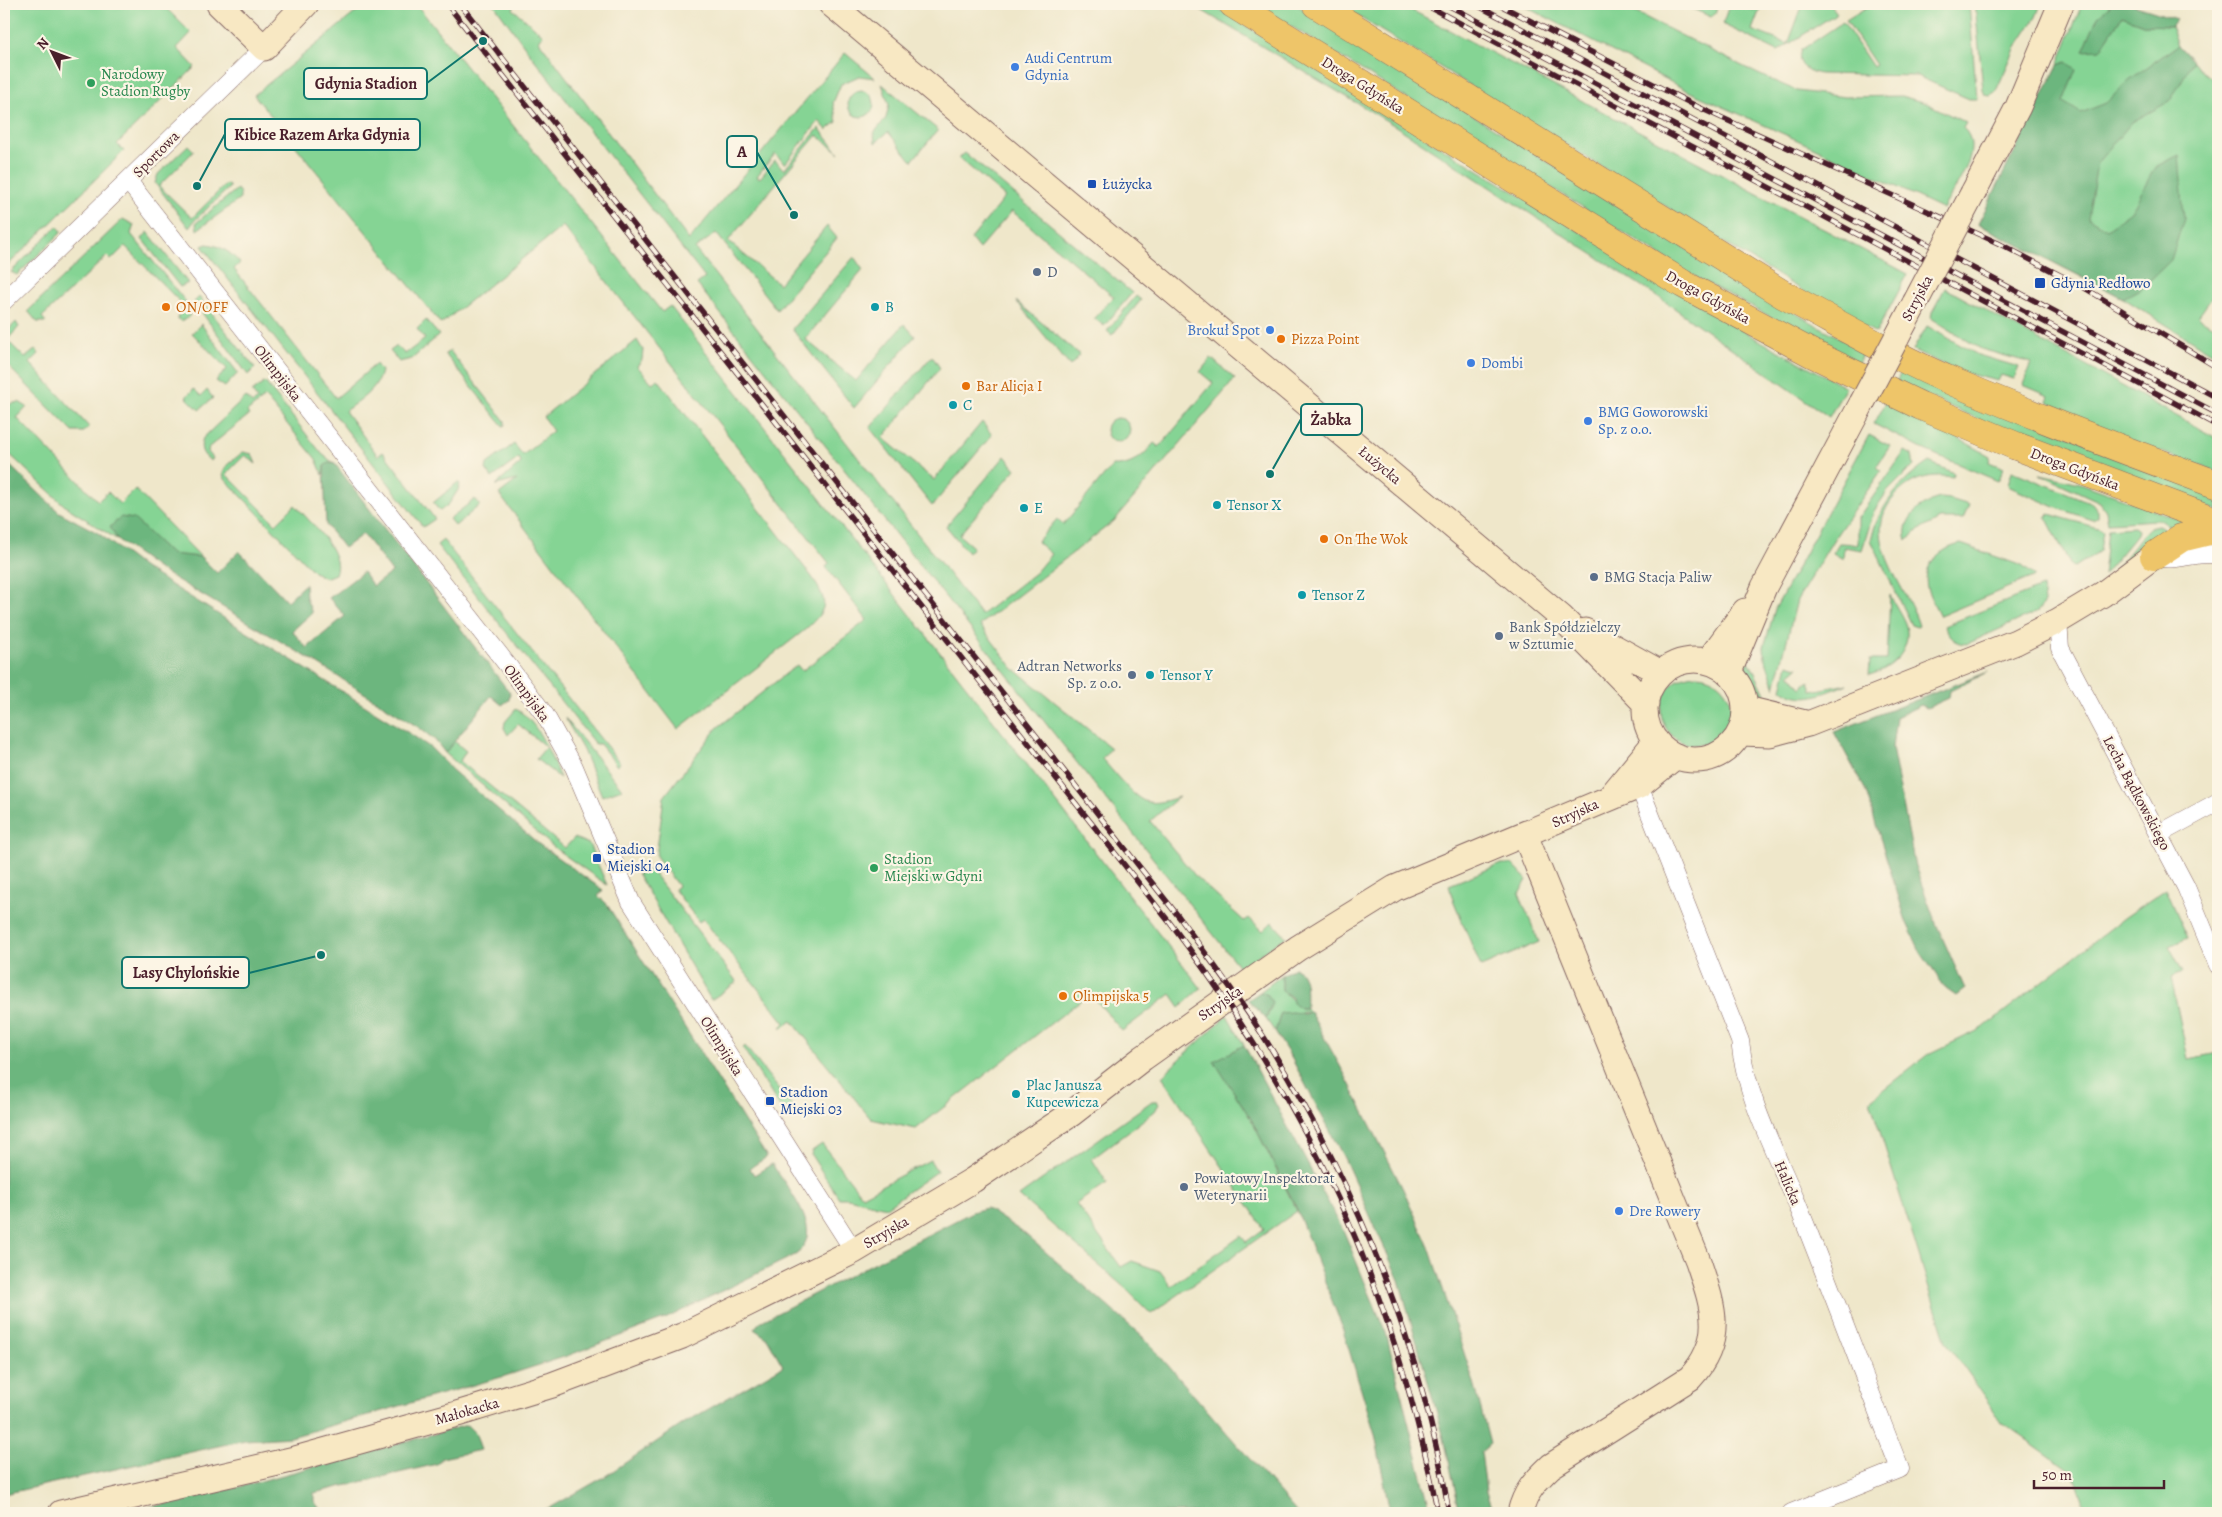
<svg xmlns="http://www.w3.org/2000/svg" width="2222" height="1517" viewBox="0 0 2222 1517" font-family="Alegreya,serif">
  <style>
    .green { fill: #85d494; stroke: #687a60 }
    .forest { fill: #6cb67e; stroke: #5b6a54 }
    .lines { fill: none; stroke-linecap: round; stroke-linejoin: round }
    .street-casing { stroke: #846563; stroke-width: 19 }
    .secondary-casing { stroke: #846563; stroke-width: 27 }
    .primary-casing { stroke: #846563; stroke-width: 29 }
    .street { stroke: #fff; stroke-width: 18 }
    .secondary { stroke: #f8e8c3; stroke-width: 25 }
    .primary { stroke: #eec569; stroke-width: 28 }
    .rail-casing { stroke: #4a1f2b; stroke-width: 5.5 }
    .rail { stroke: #fcf5e5; stroke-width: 4; stroke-dasharray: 11; stroke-linecap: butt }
    .secondary-bridge-casing { stroke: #846563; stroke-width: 27; stroke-linecap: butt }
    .secondary-bridge { stroke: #f8e8c3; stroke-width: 25 }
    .shop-dot { fill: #3f7fe0; stroke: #fcf5e5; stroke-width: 2 }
    .leisure-dot { fill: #2e9e5b; stroke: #fcf5e5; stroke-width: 2 }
    .transit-dot { fill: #1a4fb4; stroke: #fcf5e5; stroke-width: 2 }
    .service-dot { fill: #5c6f8a; stroke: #fcf5e5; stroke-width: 2 }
    .food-dot { fill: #e8710a; stroke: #fcf5e5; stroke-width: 2 }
    .culture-dot { fill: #0f9aa8; stroke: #fcf5e5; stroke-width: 2 }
    .labels { text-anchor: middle; stroke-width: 4.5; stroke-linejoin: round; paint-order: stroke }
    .shop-label { font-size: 15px; fill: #366cbe; stroke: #fcf5e5; text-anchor: start }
    .leisure-label { font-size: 15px; fill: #27864d; stroke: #fcf5e5; text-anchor: start }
    .street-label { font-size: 15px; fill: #4a1f2b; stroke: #fcf5e5 }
    .transit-label { font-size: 15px; fill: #164399; stroke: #fcf5e5; text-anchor: start }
    .service-label { font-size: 15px; fill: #4e5e75; stroke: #fcf5e5; text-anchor: start }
    .food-label { font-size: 15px; fill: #c56008; stroke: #fcf5e5; text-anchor: start }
    .culture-label { font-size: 15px; fill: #0d838f; stroke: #fcf5e5; text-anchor: start }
    .leader { fill: none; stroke: #0f766e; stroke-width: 2 }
    .callout-dot { fill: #0f766e; stroke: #fcf5e5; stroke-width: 2 }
    .callout { fill: #fcf5e5; stroke: #0f766e; stroke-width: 2 }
    .callout-label { font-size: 16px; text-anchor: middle; font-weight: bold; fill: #4a1f2b }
  </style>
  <rect width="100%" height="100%" fill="#fcf5e5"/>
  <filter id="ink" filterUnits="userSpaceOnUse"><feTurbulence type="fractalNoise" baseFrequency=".02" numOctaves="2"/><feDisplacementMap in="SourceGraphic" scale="10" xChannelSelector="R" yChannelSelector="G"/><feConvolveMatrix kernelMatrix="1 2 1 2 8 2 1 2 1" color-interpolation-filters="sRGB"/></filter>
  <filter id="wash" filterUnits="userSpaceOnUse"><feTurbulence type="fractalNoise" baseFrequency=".0096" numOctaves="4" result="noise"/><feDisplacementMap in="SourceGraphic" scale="20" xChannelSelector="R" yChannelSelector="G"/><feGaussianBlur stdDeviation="1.12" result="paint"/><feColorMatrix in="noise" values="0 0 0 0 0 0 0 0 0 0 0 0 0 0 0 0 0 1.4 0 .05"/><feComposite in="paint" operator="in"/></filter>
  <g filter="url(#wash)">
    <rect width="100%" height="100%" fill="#efe7ca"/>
    <path class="green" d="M4 4H162L191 33 177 48 195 67 117 144 124 151 4 269Z
      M366 4H416L662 312 670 306 1201 988 1180 1007 1171 994 1122 1031 1090 993 916 1129 871 1119 792 1021 782 1028 781 1027 785 1023 703 919 699 922 674 889 678 886 656 856 664 797 717 728 797 665 802 671 867 620 826 567 829 563 563 226 441 324 254 95Z
      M494 4H516L513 9 543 35 539 41 689 240 845 53 875 78 859 76 841 84 833 103 837 122 827 130 819 121 785 164 775 154 757 176 760 178 775 160 784 170 819 128 839 153 817 135 728 241 779 284 827 226 837 238 777 310 716 233 695 249 981 615 1036 572 1051 554 1037 542 1057 519 1063 525 1112 466C1132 467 1142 457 1154 443L1159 447 1162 444 1213 383 1200 372 1211 358 1235 379 1114 521 980 625 1013 668 1111 748 1102 759C1112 769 1134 800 1148 802 1158 804 1169 800 1179 797L1150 821 1197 878 1244 921 1249 918 1263 931 1272 922 1286 937 1240 968 697 284 705 278 527 50Z
      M1191 4H1211L1406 126 1755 338 1846 387 1829 417 1660 298 1397 127Z
      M1255 4H1295L1753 290 1864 351 1858 363 1697 278Z
      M1338 4H1400L1908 274 1876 333 1824 304Z
      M1521 4H1619L1758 74 1797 91 1845 97 1901 96 1926 103 1966 123 1963 128C1986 148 1954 188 1943 209L1815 148 1688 91Z
      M1682 4H1718L1715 14 1711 17Z
      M1736 4 1754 10 1756 4H1762L1752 30 1788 44 1803 4H1830L1837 13 1778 51 1724 25 1723 23 1728 8Z
      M1872 4H1969L1977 99H1969L1917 76 1820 74C1808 72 1795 65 1801 50L1843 22 1873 67 1876 65 1846 20Z
      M1975 4H2041L2036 17 2015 49 1995 93 1990 96 1985 95 1983 90Z
      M2082 4H2113L2109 5 2107 39 2122 16 2146 25 2171 26 2178 45 2159 59 2187 70 2193 61 2201 71 2218 82V289L2198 317 2218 329V357L2123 298 1978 224 2044 134 2067 62 2058 65Z
      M882 84 938 130 912 161 888 132 875 143 874 133 886 118 889 105Z
      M848 104a13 13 0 1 1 26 0a13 13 0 1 1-26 0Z
      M188 145 194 151 159 186 192 218 226 184 230 187 195 220 189 228 155 183 158 174Z
      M965 153 1132 293 1104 326 1094 318 1114 297 1012 211 979 249 971 239 1005 197 959 158Z
      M237 189 240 193V199L197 230 196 223Z
      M123 219 134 225 131 234 190 307 189 317 181 322 177 317 186 308 125 246 111 260 107 256 42 317 46 322H37L28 311Z
      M57 226 61 230 60 234 17 275 11 272Z
      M148 232 188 283 180 287 142 239Z
      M207 244C222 246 230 252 240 263L234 269 336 398 376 364 381 371C377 391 359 400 345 411L378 456 383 452 435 519 423 527 202 246Z
      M854 257 863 270 805 339 856 381 904 324 915 336 854 408 792 329Z
      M1945 288 2218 439V472L2111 434 2047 401 2049 396 2023 385 2031 363 1981 349 1931 318 1932 312Z
      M1136 296 1141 300 1112 335 1107 331Z
      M199 297 255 368 248 375 194 302Z
      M1016 301 1080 355 1070 366Z
      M426 320 439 335 412 359 399 362 390 351 397 346 405 354 425 339 417 329Z
      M16 322 19 327 7 340 25 358 36 349 39 354 30 363 89 427 84 432H73L6 364 4 366V334Z
      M201 324 238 373 225 387 216 381 227 369 192 333Z
      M1927 326 1978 355 2019 367 2014 379 2001 375 1998 381 1960 372 1913 350Z
      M637 340 643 350 642 360 637 366 652 383 658 379 812 577C828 603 829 607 806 629L678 729 499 494 517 480 496 485 521 463 519 458 492 478 486 469 487 464 514 444 523 455 553 431 543 417Z
      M450 351 505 421V425L503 426 445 354Z
      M932 356 940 368 883 438 934 480 982 422 992 435 932 506 870 428Z
      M1903 369 2218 495V511L2009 433 1896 382Z
      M265 382 322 454 335 464 329 463 324 466 323 475 316 459 265 397 247 412 249 415 209 447 208 452 213 458 211 461C202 455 199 448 203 438L246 397 252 404 257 399 252 392Z
      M194 389 201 396 207 390 213 398 199 410 186 397Z
      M19 402 27 407 17 418 98 501 108 492 120 504 135 489 201 557 171 555 133 519 111 527 118 540 65 506 4 449V410L10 404Z
      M1886 402 1938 427 1990 456 1989 462 2004 468 1998 481 1920 448 1874 424Z
      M1106 430a12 12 0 1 1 24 0a12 12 0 1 1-24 0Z
      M1869 435 1890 446 1876 467 1881 471 1835 537 1797 600 1775 688 1765 658 1764 647 1775 609Z
      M1905 451 1912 455 1914 465 1887 492 1874 511 1862 550 1844 547 1843 559 1833 553 1839 543 1858 544V518Z
      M243 452 252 454 256 464 245 455 226 474 276 524 295 505C308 520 345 553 335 574L325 578 314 572 224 478 223 473 227 465Z
      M1005 456 1016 469 959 535 973 547 968 553 946 526Z
      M1929 462 1954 473 1953 477C1933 474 1915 477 1900 491 1853 534 1907 584 1919 626L1917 627 1911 625 1871 540C1878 507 1901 481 1929 462Z
      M2012 471 2092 503 2098 511V517L2093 520 2057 508 2010 487 2008 485Z
      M2040 474 2080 483 2187 522 2177 532 2162 521 2156 520 2108 523 2106 511 2100 502Z
      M458 482 460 484 458 490 449 504 440 511 433 503Z
      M1940 498 1950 499 1969 505 1963 519H1940L1914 533 1907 541C1900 520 1922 502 1940 498Z
      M475 499 480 505 455 526 449 519Z
      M2049 514 2101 529 2103 531 2100 551 2075 567 2071 566 2046 517Z
      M2158 526 2168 531 2114 571 2144 533 2149 528Z
      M2134 527 2138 530 2137 534 2103 575 2108 529Z
      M443 540 620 763 617 766 600 744H595L437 545Z
      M1961 544 2022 566 2035 576 1940 616C1936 608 1931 599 1928 591 1920 566 1940 548 1961 544Z
      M2042 587 2044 603 2037 612 1967 644C1954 643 1950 637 1944 626Z
      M1890 595C1895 606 1906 620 1907 631 1909 654 1889 670 1869 675L1870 660H1887Z
      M1744 658 1749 661 1772 708C1749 696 1744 683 1744 658Z
      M1788 664 1798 667 1790 674 1801 688 1809 681 1812 691 1847 684C1825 693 1804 705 1782 689Z
      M1661 710a35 35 0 1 1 70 0a35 35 0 1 1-70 0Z
      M516 709C539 722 550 755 560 778L536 759 546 747 518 724 508 735 504 728 505 722Z
      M565 718 622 789 602 796 583 750Z
      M454 741 466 751 460 761 565 848 574 838 589 844 607 885 556 849 445 753Z
      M1501 864H1512L1527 880 1519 894 1539 942 1481 967 1452 897 1449 885Z
      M650 869 737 982 711 1000 637 873H643Z
      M2166 889 2188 938 2169 946 2183 972 2171 977 2188 1059 2218 1053V1513H2087L2073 1473 2002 1422 1946 1342 1870 1100 1927 1055 1983 1028 2124 918Z
      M1282 975V990L1300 1008H1306L1310 1012 1281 1013 1275 1032 1266 1019 1271 1008 1268 995 1260 992Z
      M1227 1015 1244 1045 1215 1062 1251 1119 1297 1211 1151 1314 1125 1288 1019 1196 1152 1101H1157L1159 1104 1155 1111 1092 1159 1107 1183 1076 1204 1121 1267 1132 1261 1160 1271 1171 1286 1241 1236 1246 1242 1264 1229 1162 1076Z
      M745 1046 796 1111 791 1115 784 1114 743 1048Z
      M822 1144 862 1196 930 1160 937 1171 886 1207 848 1198H839L811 1155 812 1151Z"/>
    <path class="forest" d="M2113 4H2130L2177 19 2171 26 2146 25 2122 16 2100 50 2083 51 2098 16Z
      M2178 45 2193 61 2170 101 2132 122 2097 163 2088 218 2107 229 2131 212 2155 167 2179 155 2184 218 2171 260 2142 288 2123 298 1978 224 2058 65 2067 62 2076 69 2063 102 2081 113 2106 103 2129 80Z
      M4 460 59 512 98 533 144 568 412 735 431 748 452 770 540 845 603 890 598 896 606 903 767 1157 750 1168 754 1175 772 1164C783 1181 812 1217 807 1237 806 1244 801 1249 797 1254L667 1318 567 1356 505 1376 291 1437 245 1440 4 1494Z
      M329 463 335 464 510 693 509 700 502 705 491 696 445 753 435 740 418 727 310 659 157 568 118 540 110 527 121 517 134 519 171 554 201 557 217 573 239 551 287 601 305 584 306 598 312 613 292 631 307 648 345 616 329 598 363 572 373 586 392 572 363 534 344 548 326 525 324 466Z
      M1988 672 1950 691 1949 698 1927 708 1921 705 1896 717 1892 748 1915 866 1935 921 1965 989 1956 996 1946 989 1921 953 1906 921 1865 789 1834 732Z
      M1294 968C1309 971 1305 996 1306 1008H1300L1293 1003 1292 998 1282 990V975Z
      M1260 992 1268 995 1272 1003 1266 1019 1248 1000Z
      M1292 1012 1304 1014 1310 1012 1344 1073 1403 1189 1429 1247 1475 1386 1490 1444 1481 1452 1486 1492 1493 1513H1460L1444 1438 1399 1280 1345 1160 1292 1059 1275 1032 1281 1013Z
      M1244 1045 1344 1232 1386 1333 1431 1513H1390L1375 1434 1341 1324 1295 1205 1251 1119 1214 1061Z
      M986 1208 1025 1234 1144 1338 1297 1513H541L604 1477 686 1422 783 1366 767 1338 754 1329 760 1322 972 1212Z
      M467 1425 476 1434 481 1450 442 1458 437 1464 314 1493V1501L323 1513H125L239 1487Z"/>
  </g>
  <g filter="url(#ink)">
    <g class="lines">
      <g class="street-casing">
        <path id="street" d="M128 181 509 667 545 715 574 767 631 902 854 1251
          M4 301 264 48
          M2155 556C2174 564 2197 550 2218 555
          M2058 621 2060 648 2186 887 2218 965
          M1639 786 1740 1041C1746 1097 1774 1149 1796 1201 1832 1290 1865 1380 1900 1469L1791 1513
          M2159 834 2218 802"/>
      </g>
      <g class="secondary-casing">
        <path id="secondary" d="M219 4 264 48 306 4
          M831 4 1561 617 1646 704
          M1973 193 2018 107 2061 4
          M1896 339 1915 303
          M1585 631 1661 673
          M1645 710a50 50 0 1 1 100 0a50 50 0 1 1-100 0Z
          M1708 661 1745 611
          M1729 672 1764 587 1862 403
          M1746 709 1805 723
          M1740 733 1770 734 1808 724 2016 642 2058 621 2103 594 2154 556
          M1611 796 1656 741
          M61 1513 295 1459 457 1414 552 1385 682 1336 854 1251 973 1180 1071 1114 1143 1058 1298 948 1395 888 1639 786 1676 756
          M1520 1513C1525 1492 1535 1481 1551 1466L1690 1378C1726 1339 1713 1306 1698 1261L1525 835"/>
      </g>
      <g class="primary-casing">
        <path id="primary" d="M1233 4 1683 284 1813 354 1921 406 2016 446 2218 522
          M1316 4 1784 295C1841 325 1897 358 1956 383 2042 420 2130 452 2218 485
          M2154 556 2181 538 2218 529"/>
      </g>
      <use href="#street" class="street"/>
      <use href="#secondary" class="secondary"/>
      <use href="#primary" class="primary"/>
      <g class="rail-casing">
        <path id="rail" d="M447 4 1170 923C1310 1107 1393 1286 1438 1513
          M460 4 1179 917C1211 961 1244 1004 1272 1050 1358 1191 1423 1350 1449 1513
          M1424 4 2218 426
          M1446 4 2218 414
          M1475 4 2218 398
          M1498 4 1698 107 1998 243 2083 287 2218 368"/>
      </g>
      <use href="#rail" class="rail"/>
      <g class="secondary-bridge-casing">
        <path id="secondary-bridge" d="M1915 303 1973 193
          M1862 403 1896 339"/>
      </g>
      <use href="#secondary-bridge" class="secondary-bridge"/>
    </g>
  </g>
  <g class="shop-dot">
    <circle cx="1015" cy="67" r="5"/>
    <circle cx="1270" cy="330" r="5"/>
    <circle cx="1471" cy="363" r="5"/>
    <circle cx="1588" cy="421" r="5"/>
    <circle cx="1619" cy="1211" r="5"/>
  </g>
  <g class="leisure-dot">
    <circle cx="91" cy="83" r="5"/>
    <circle cx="874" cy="868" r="5"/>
  </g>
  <g class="transit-dot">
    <rect x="1087" y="179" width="10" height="10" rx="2.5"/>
    <rect x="2034" y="277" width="12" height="12" rx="2.5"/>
    <rect x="592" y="853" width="10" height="10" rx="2.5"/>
    <rect x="765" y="1096" width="10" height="10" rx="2.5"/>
  </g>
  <g class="service-dot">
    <circle cx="1037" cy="272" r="5"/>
    <circle cx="1594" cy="577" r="5"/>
    <circle cx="1499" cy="636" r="5"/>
    <circle cx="1132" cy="675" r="5"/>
    <circle cx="1184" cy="1187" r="5"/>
  </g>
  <g class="food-dot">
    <circle cx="166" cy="307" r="5"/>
    <circle cx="1281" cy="339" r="5"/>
    <circle cx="966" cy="386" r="5"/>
    <circle cx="1324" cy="539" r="5"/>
    <circle cx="1063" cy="996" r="5"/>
  </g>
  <g class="culture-dot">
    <circle cx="875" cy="307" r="5"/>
    <circle cx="953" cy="405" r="5"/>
    <circle cx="1217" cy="505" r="5"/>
    <circle cx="1024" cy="508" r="5"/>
    <circle cx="1302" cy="595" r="5"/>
    <circle cx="1150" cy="675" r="5"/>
    <circle cx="1016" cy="1094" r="5"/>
  </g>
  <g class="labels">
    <g class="shop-label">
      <text x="1025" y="63">Audi Centrum<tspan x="1025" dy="17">Gdynia</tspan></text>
      <text x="1260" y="335" text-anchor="end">Brokuł Spot</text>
      <text x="1481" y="368">Dombi</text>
      <text x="1598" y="417">BMG Goworowski<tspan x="1598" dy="17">Sp. z o.o.</tspan></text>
      <text x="1629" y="1216">Dre Rowery</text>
    </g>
    <g class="leisure-label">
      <text x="101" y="79">Narodowy<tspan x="101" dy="17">Stadion Rugby</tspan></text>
      <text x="884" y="864">Stadion<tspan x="884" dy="17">Miejski w Gdyni</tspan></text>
    </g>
    <g class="street-label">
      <text transform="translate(1363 85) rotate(32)" y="5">Droga Gdyńska</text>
      <text transform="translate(156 154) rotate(-45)" y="5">Sportowa</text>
      <text transform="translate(1708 297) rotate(29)" y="5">Droga Gdyńska</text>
      <text transform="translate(1917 298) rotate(-62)" y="5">Stryjska</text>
      <text transform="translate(278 373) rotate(52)" y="5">Olimpijska</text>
      <text transform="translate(1380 465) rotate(40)" y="5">Łużycka</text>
      <text transform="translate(2075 469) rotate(21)" y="5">Droga Gdyńska</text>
      <text transform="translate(527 693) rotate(54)" y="5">Olimpijska</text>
      <text transform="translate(2137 793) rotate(62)" y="5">Lecha Bądkowskiego</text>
      <text transform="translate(1575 813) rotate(-24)" y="5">Stryjska</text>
      <text transform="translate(1220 1003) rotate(-35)" y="5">Stryjska</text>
      <text transform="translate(722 1046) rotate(58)" y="5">Olimpijska</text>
      <text transform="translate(1788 1183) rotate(67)" y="5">Halicka</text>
      <text transform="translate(886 1232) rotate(-30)" y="5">Stryjska</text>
      <text transform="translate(467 1411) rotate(-16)" y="5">Małokacka</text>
    </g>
    <g class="transit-label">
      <text x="1102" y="189">Łużycka</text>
      <text x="2051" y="288">Gdynia Redłowo</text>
      <text x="607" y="854">Stadion<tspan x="607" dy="17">Miejski 04</tspan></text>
      <text x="780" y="1097">Stadion<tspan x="780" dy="17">Miejski 03</tspan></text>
    </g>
    <g class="service-label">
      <text x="1047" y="277">D</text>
      <text x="1604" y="582">BMG Stacja Paliw</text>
      <text x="1509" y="632">Bank Spółdzielczy<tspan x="1509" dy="17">w Sztumie</tspan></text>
      <text x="1122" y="671" text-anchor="end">Adtran Networks<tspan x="1122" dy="17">Sp. z o.o.</tspan></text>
      <text x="1194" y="1183">Powiatowy Inspektorat<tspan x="1194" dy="17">Weterynarii</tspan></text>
    </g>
    <g class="food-label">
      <text x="176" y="312">ON/OFF</text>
      <text x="1291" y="344">Pizza Point</text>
      <text x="976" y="391">Bar Alicja I</text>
      <text x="1334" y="544">On The Wok</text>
      <text x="1073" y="1001">Olimpijska 5</text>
    </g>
    <g class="culture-label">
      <text x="885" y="312">B</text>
      <text x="963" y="410">C</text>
      <text x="1227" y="510">Tensor X</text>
      <text x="1034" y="513">E</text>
      <text x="1312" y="600">Tensor Z</text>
      <text x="1160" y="680">Tensor Y</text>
      <text x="1026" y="1090">Plac Janusza<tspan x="1026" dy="17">Kupcewicza</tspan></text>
    </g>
  </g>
  <path class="leader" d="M483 41L427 83M197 186L225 134M794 215L757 152M1270 474L1301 419M321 955L249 973"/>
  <g class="callout-dot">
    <circle cx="483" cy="41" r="5"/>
    <circle cx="197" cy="186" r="5"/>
    <circle cx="794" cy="215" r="5"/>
    <circle cx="1270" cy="474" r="5"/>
    <circle cx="321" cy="955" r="5"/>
  </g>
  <g class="callout">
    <rect x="304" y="68" width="123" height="31" rx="5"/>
    <rect x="225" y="119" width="195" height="31" rx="5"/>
    <rect x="727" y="136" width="30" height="31" rx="5"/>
    <rect x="1301" y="404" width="61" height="31" rx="5"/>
    <rect x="122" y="957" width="127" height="31" rx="5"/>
  </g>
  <g class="callout-label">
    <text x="366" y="89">Gdynia Stadion</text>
    <text x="322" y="140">Kibice Razem Arka Gdynia</text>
    <text x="742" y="157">A</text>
    <text x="1331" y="425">Żabka</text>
    <text x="186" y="978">Lasy Chylońskie</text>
  </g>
  <rect width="2222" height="1517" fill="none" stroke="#fcf5e5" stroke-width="20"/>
  <g transform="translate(52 52) rotate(312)" stroke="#fcf5e5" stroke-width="4" paint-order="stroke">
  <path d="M0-4L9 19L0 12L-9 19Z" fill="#4a1f2b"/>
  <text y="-8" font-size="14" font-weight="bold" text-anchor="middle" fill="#4a1f2b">N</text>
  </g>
  <path d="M2034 1480v8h130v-8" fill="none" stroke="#4a1f2b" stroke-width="2.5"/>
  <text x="2042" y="1480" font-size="15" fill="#4a1f2b" stroke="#fcf5e5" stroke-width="4" paint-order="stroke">50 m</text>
</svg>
